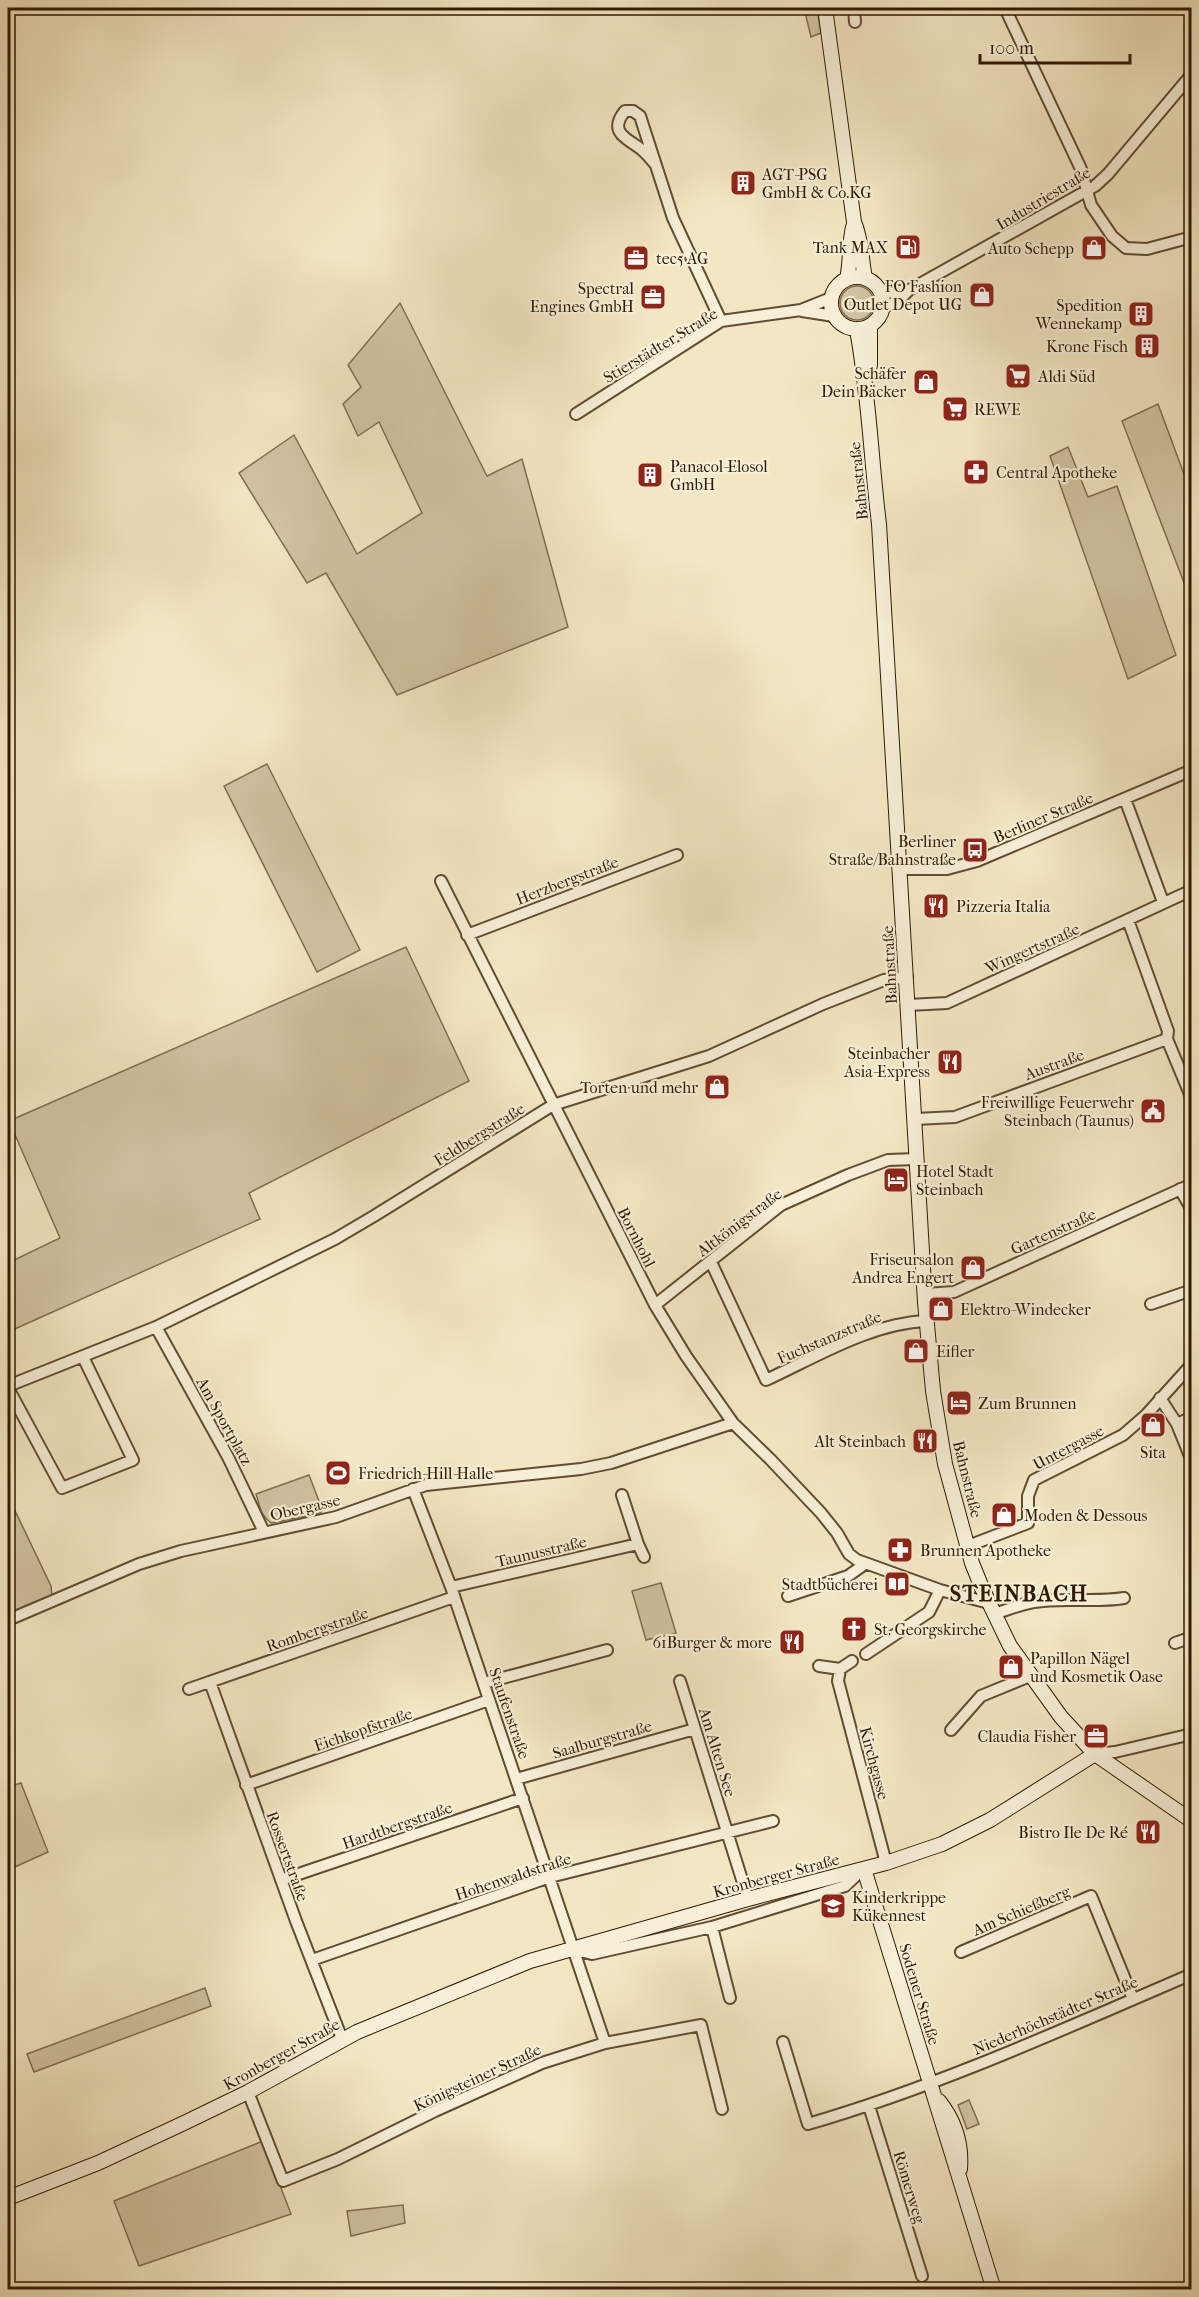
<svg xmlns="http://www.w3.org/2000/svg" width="1199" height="2297" viewBox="0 0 1199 2297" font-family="'IM FELL French Canon',serif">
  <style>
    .green { fill: #d2c4a2; stroke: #826e51; stroke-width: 1.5 }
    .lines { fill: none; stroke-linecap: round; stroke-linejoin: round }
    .street-casing { stroke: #624c31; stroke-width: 14 }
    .secondary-casing { stroke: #311900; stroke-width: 16 }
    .street { stroke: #f7efd8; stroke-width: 10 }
    .secondary { stroke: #f7efd8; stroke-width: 14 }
    .labels { text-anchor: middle; stroke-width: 4.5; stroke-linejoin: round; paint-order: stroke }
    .poi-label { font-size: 16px; fill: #311900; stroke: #f7efd8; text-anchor: start }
    .street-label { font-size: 16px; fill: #311900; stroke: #f7efd8 }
    .district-label { font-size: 22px; font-weight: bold; letter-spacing: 1.5px; fill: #311900; stroke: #f7efd8 }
  </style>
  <rect width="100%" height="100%" fill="#f3e7c3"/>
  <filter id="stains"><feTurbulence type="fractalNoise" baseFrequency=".00333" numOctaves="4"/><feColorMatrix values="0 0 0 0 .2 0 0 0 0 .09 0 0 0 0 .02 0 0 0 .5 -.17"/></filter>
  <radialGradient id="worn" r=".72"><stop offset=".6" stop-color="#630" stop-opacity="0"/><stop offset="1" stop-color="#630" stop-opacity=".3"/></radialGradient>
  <path class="green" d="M804 8H817L821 33 811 37Z
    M840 303a17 17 0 1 1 34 0a17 17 0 1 1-34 0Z
    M400 303 487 476 522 459 568 627 397 695 326 573 307 583 239 473 294 435 357 554 422 513 379 422 358 436 343 404 361 387 348 365Z
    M1158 404 1191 493V601L1122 421Z
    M1068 447 1088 497 1117 486 1176 655 1128 679 1050 456Z
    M267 764 360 950 317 972 224 786Z
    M406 947 469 1081 249 1193 260 1219 8 1332V1263L60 1238 9 1121Z
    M309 1475 322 1509 321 1513 271 1523C260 1515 260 1506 256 1494Z
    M8 1496 51 1586 52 1597 8 1614Z
    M661 1583 676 1633 646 1640 632 1591Z
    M21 1783 48 1852 8 1870V1787Z
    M205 1988 211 2006 34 2072 27 2054Z
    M969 2100 979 2124 967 2129 958 2105Z
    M263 2141 291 2214 139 2266 114 2201Z
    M403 2205 405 2223 351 2236 347 2211Z"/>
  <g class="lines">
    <g class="street-casing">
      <path id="street" d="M854 8 855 22
        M1005 8 1081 169 1091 205 1112 236 1126 248 1147 249 1192 237
        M655 164C651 159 646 153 641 149 626 138 608 132 625 111H633L640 116 673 218 721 321
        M881 293 909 290
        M883 307 897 302 909 290 1095 186 1108 174 1192 74
        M802 311 834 316
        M576 414 721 321 801 310 831 298
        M1125 799 1163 902
        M900 869H947L977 861 1192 770
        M441 881 655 1305 686 1356 733 1423 770 1459 821 1513 837 1533 849 1554 857 1560 940 1590 989 1603
        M1128 920 1168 1031 1167 1039 1192 1099
        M467 935 677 855
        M908 1005 947 1003 1192 890
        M916 1119 955 1117 1167 1039
        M1180 1189 1192 1210
        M711 1262 766 1380C816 1357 871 1323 927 1321
        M925 1294 954 1292 1192 1184
        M1151 1304 1192 1290
        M655 1305 781 1205 848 1175 888 1160 917 1159
        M156 1327 228 1457 264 1532
        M8 1386 156 1327 335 1239 374 1216 553 1105 709 1056 823 1004 884 980 907 977
        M8 1388 62 1488 133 1460 83 1357
        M1160 1398 1177 1424 1192 1461
        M1177 1424 1192 1417
        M413 1489 451 1587 605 2043
        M622 1495 638 1544 644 1557
        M968 1546 1028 1523V1496L1034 1480 1123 1435 1146 1415 1192 1364
        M451 1587 638 1544
        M788 1596 848 1576 865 1564
        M994 1614C1007 1610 1021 1604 1034 1602 1064 1597 1094 1603 1124 1598
        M8 1620 139 1564 181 1551 336 1517 426 1485 581 1469 611 1463 733 1423
        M1175 1643 1192 1637
        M866 1654 929 1612 940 1590
        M852 1661 840 1669 838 1681 886 1863
        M819 1666 840 1669
        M680 1681 748 1899
        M210 1682 296 1921 342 2039
        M484 1683 607 1650
        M189 1689 454 1597
        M951 1730 981 1696 1030 1676
        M1095 1754 1115 1752 1192 1734
        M516 1779 695 1729
        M246 1785 489 1700
        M281 1880 523 1798
        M712 1927 730 1998
        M573 1949 592 1954 712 1927 845 1886 862 1870
        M961 1952 1091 1896 1133 1999
        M312 1960 550 1877 773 1821
        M783 2042 808 2124C939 2086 1066 2028 1192 1974
        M248 2092 283 2181 338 2159 435 2111 542 2063 605 2043 701 2025 722 2109
        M869 2106 922 2276"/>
    </g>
    <g class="secondary-casing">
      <path id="secondary" d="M825 8 854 222C862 240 861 259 865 278
        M831 303a26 26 0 1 1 52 0a26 26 0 1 1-52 0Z
        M847 279C851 261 849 244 853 227
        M857 330C869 394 871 460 879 524L925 1302 933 1391 945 1464 972 1563 982 1588 1010 1646 1061 1717 1095 1754 1192 1821
        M868 372 870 365V326
        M864 1869 994 2290
        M939 2101C955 2121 962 2144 960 2169
        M8 2198 98 2163 184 2123 248 2092 357 2032 530 1961 748 1899 886 1863 942 1844 990 1820 1095 1754"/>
    </g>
    <use href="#street" class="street"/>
    <use href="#secondary" class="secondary"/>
  </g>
  <defs>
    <g id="building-square" transform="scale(1.35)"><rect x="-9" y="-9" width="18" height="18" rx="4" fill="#8f2418" stroke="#f7efd8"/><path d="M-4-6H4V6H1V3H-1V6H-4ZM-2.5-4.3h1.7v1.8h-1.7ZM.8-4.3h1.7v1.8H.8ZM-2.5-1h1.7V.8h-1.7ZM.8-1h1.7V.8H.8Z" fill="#fff"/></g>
    <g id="fuel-square" transform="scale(1.35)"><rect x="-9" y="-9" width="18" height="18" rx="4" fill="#8f2418" stroke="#f7efd8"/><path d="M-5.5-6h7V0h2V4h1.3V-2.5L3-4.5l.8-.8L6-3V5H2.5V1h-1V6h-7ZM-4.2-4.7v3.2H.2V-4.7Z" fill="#fff"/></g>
    <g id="shop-square" transform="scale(1.35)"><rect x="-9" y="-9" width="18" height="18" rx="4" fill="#8f2418" stroke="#f7efd8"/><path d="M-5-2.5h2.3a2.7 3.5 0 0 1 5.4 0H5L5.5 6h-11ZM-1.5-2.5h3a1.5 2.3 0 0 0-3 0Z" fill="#fff"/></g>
    <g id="office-square" transform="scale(1.35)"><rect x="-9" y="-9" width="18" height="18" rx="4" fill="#8f2418" stroke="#f7efd8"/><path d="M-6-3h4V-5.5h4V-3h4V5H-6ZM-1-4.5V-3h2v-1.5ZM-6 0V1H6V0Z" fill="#fff"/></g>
    <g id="supermarket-square" transform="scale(1.35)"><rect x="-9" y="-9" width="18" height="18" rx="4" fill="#8f2418" stroke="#f7efd8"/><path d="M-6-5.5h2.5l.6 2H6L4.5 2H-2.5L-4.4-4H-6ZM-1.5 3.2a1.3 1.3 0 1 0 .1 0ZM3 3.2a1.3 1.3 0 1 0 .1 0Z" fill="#fff"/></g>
    <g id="pharmacy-square" transform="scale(1.35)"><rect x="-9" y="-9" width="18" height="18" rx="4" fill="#8f2418" stroke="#f7efd8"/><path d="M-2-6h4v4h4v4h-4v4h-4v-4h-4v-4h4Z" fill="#fff"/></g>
    <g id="bus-square" transform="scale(1.35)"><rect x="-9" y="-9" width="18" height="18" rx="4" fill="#8f2418" stroke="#f7efd8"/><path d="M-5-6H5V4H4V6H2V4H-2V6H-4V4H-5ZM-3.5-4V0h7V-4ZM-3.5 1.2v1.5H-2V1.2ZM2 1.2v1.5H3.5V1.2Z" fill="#fff"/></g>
    <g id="restaurant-square" transform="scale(1.35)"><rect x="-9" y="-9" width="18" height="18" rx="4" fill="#8f2418" stroke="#f7efd8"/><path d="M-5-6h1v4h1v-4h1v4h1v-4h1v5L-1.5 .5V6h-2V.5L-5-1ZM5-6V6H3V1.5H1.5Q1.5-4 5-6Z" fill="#fff"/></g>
    <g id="civic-square" transform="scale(1.35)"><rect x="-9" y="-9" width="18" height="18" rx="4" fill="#8f2418" stroke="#f7efd8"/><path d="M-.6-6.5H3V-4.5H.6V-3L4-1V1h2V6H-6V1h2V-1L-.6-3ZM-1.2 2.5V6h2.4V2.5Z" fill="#fff"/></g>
    <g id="hotel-square" transform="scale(1.35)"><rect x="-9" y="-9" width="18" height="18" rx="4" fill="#8f2418" stroke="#f7efd8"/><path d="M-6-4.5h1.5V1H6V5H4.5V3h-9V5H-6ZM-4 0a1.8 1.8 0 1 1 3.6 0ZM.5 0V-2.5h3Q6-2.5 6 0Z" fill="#fff"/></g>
    <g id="stadium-square" transform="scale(1.35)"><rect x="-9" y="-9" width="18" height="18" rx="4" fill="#8f2418" stroke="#f7efd8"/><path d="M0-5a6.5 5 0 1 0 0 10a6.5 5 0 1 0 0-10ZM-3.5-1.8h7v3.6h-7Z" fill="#fff"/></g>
    <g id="library-square" transform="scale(1.35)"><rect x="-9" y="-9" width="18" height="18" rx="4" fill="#8f2418" stroke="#f7efd8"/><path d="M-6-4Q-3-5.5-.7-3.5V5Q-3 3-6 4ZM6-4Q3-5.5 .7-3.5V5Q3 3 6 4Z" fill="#fff"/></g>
    <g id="church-square" transform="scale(1.35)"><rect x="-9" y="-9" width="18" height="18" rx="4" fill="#8f2418" stroke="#f7efd8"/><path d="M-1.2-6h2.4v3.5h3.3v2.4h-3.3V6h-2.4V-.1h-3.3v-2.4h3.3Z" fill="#fff"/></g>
    <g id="school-square" transform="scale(1.35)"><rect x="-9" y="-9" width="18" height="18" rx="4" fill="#8f2418" stroke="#f7efd8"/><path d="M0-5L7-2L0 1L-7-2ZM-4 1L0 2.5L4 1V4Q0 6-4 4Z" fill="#fff"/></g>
  </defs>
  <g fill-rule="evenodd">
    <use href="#building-square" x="743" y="183"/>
    <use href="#fuel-square" x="908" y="247"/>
    <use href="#shop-square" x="1094" y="248"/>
    <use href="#office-square" x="636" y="258"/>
    <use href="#shop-square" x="982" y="295"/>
    <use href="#office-square" x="653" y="297"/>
    <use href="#building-square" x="1141" y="314"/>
    <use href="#building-square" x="1147" y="346"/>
    <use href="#supermarket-square" x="1018" y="376"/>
    <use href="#shop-square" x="926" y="382"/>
    <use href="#supermarket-square" x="955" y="409"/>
    <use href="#pharmacy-square" x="976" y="472"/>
    <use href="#building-square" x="650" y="475"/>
    <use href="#bus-square" x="975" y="850"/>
    <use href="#restaurant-square" x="936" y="906"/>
    <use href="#restaurant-square" x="950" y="1062"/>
    <use href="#shop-square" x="717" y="1087"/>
    <use href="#civic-square" x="1153" y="1111"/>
    <use href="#hotel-square" x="896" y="1180"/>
    <use href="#shop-square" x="973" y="1268"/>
    <use href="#shop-square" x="941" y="1309"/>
    <use href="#shop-square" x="916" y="1351"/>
    <use href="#hotel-square" x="959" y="1403"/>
    <use href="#shop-square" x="1153" y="1425"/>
    <use href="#restaurant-square" x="925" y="1441"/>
    <use href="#stadium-square" x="338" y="1473"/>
    <use href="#shop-square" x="1004" y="1515"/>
    <use href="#pharmacy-square" x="900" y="1550"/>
    <use href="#library-square" x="897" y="1584"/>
    <use href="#church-square" x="854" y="1629"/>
    <use href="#restaurant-square" x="792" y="1642"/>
    <use href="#shop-square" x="1011" y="1667"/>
    <use href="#office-square" x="1096" y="1736"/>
    <use href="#restaurant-square" x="1148" y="1832"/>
    <use href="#school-square" x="833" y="1906"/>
  </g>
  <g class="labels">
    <g class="poi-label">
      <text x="762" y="180">AGT-PSG<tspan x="762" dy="18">GmbH &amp; Co.KG</tspan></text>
      <text x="888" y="253" text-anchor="end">Tank MAX</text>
      <text x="1074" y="254" text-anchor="end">Auto Schepp</text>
      <text x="656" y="264">tec5 AG</text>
      <text x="962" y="292" text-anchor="end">FO Fashion<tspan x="962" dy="18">Outlet Depot UG</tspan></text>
      <text x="634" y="294" text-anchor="end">Spectral<tspan x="634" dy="18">Engines GmbH</tspan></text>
      <text x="1122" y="311" text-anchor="end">Spedition<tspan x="1122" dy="18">Wennekamp</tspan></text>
      <text x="1128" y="352" text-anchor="end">Krone Fisch</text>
      <text x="906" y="379" text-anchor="end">Schäfer<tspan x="906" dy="18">Dein Bäcker</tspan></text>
      <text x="1038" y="382">Aldi Süd</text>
      <text x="974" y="415">REWE</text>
      <text x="670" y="472">Panacol-Elosol<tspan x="670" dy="18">GmbH</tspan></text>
      <text x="996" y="478">Central Apotheke</text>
      <text x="956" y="847" text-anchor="end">Berliner<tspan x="956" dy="18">Straße/Bahnstraße</tspan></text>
      <text x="956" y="912">Pizzeria Italia</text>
      <text x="930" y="1059" text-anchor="end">Steinbacher<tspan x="930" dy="18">Asia-Express</tspan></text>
      <text x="698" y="1093" text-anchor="end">Torten und mehr</text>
      <text x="1134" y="1108" text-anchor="end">Freiwillige Feuerwehr<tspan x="1134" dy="18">Steinbach (Taunus)</tspan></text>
      <text x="916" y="1177">Hotel Stadt<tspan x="916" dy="18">Steinbach</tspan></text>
      <text x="954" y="1265" text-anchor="end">Friseursalon<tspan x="954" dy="18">Andrea Engert</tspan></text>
      <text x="960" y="1315">Elektro-Windecker</text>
      <text x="936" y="1357">Eifler</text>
      <text x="978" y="1409">Zum Brunnen</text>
      <text x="906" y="1447" text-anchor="end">Alt Steinbach</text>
      <text x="1153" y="1458" text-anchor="middle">Sita</text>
      <text x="358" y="1479">Friedrich-Hill-Halle</text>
      <text x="1024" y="1521">Moden &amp; Dessous</text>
      <text x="920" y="1556">Brunnen Apotheke</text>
      <text x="878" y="1590" text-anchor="end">Stadtbücherei</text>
      <text x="874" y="1635">St. Georgskirche</text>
      <text x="772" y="1648" text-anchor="end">61Burger &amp; more</text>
      <text x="1030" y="1664">Papillon Nägel<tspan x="1030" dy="18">und Kosmetik Oase</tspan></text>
      <text x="1076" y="1742" text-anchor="end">Claudia Fisher</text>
      <text x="1128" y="1838" text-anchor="end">Bistro Ile De Ré</text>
      <text x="852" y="1903">Kinderkrippe<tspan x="852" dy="18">Kükennest</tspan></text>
    </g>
    <g class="street-label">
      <text transform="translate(1043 198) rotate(-31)" y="6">Industriestraße</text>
      <text transform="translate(660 345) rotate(-31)" y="6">Stierstädter Straße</text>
      <text transform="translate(858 481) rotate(-96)" y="6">Bahnstraße</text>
      <text transform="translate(1043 817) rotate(-23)" y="6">Berliner Straße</text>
      <text transform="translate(567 880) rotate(-21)" y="6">Herzbergstraße</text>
      <text transform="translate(1032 948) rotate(-24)" y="6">Wingertstraße</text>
      <text transform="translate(889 965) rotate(-93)" y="6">Bahnstraße</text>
      <text transform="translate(1054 1064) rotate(-20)" y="6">Austraße</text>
      <text transform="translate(479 1134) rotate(-32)" y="6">Feldbergstraße</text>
      <text transform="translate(739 1222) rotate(-37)" y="6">Altkönigstraße</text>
      <text transform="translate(1053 1231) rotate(-24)" y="6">Gartenstraße</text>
      <text transform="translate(637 1237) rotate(63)" y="6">Bornhohl</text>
      <text transform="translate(829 1337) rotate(-23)" y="6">Fuchstanzstraße</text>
      <text transform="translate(225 1421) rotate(61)" y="6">Am Sportplatz</text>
      <text transform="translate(1068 1447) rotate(-28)" y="6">Untergasse</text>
      <text transform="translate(968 1479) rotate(76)" y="6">Bahnstraße</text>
      <text transform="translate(305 1507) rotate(-13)" y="6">Obergasse</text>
      <text transform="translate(541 1551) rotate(-13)" y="6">Taunusstraße</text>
      <text transform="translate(317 1629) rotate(-19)" y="6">Rombergstraße</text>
      <text transform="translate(510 1713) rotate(71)" y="6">Staufenstraße</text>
      <text transform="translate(363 1729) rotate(-19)" y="6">Eichkopfstraße</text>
      <text transform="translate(602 1739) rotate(-16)" y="6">Saalburgstraße</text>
      <text transform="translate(718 1752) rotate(73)" y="6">Am Alten See</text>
      <text transform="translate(875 1763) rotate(75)" y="6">Kirchgasse</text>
      <text transform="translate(397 1825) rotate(-19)" y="6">Hardtbergstraße</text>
      <text transform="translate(288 1856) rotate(70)" y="6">Rossertstraße</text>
      <text transform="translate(776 1875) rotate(-15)" y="6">Kronberger Straße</text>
      <text transform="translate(513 1876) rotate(-18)" y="6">Hohenwaldstraße</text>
      <text transform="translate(1021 1910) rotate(-23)" y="6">Am Schießberg</text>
      <text transform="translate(920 1994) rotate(73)" y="6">Sodener Straße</text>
      <text transform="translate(1055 2015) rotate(-23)" y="6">Niederhöchstädter Straße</text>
      <text transform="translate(281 2054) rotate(-29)" y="6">Kronberger Straße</text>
      <text transform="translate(477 2077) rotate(-25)" y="6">Königsteiner Straße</text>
      <text transform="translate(910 2187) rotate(73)" y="6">Römerweg</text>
    </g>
    <g class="district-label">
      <text x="1019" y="1601">STEINBACH</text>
    </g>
  </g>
  <rect width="1199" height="2297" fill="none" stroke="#f3e7c3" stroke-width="30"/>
  <rect x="9" y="9" width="1181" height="2279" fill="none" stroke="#311900" stroke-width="3"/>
  <rect x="15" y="15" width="1169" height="2267" fill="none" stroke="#311900" stroke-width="1.5"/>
  <path d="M980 54v9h150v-9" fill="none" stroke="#311900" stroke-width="3"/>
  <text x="989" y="54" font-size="18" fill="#311900" stroke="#f7efd8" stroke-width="4.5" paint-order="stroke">100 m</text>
  <rect width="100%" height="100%" filter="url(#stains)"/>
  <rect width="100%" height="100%" fill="url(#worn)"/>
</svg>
